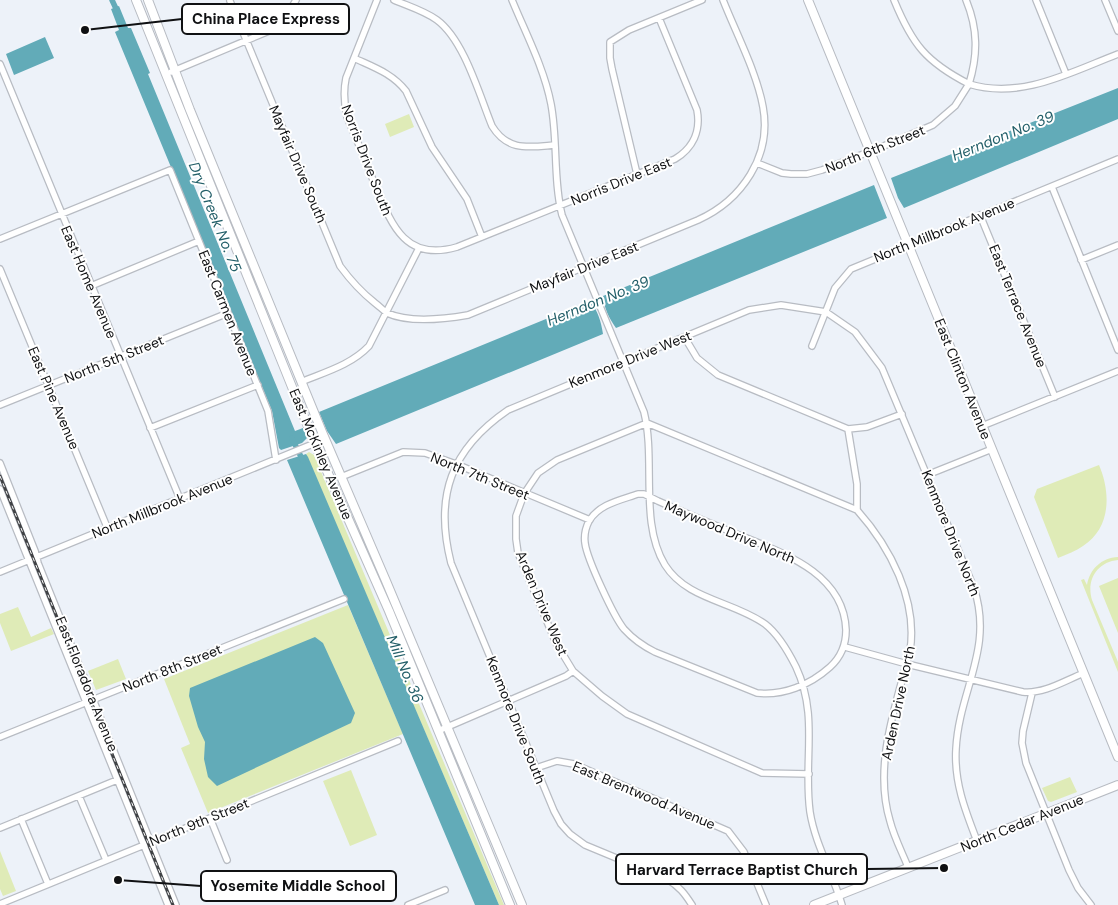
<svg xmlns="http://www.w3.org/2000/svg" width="1118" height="905" viewBox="0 0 1118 905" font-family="'DM Sans',sans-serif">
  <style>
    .green { fill: #dfebb7 }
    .water { fill: #62abb8 }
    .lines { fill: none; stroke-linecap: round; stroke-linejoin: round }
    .canal { stroke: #62abb8; stroke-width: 5.5 }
    .street-casing { stroke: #b8bcc3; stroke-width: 8 }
    .secondary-casing { stroke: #b8bcc3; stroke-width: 10 }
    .street { stroke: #fff; stroke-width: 5.5 }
    .secondary { stroke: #fff; stroke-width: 8 }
    .rail-casing { stroke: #404245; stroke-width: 3 }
    .rail { stroke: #fff; stroke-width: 1; stroke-dasharray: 4; stroke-linecap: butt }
    .labels { text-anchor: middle; stroke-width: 4; stroke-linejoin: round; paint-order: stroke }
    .street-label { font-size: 14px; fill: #101113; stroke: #fff }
    .water-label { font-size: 15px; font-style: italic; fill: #235f69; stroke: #fff }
    .leader { fill: none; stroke: #101113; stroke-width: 2 }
    .callout-dot { fill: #101113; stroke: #fff; stroke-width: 2 }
    .callout { fill: #fff; stroke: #101113; stroke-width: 2 }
    .callout-label { font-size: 15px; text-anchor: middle; font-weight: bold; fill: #101113 }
  </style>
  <rect width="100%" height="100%" fill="#edf2f9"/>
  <path class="green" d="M409 114 414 127 390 137 385 124Z
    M309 452 314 455 504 905H499L306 454Z
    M1099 465C1111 493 1111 528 1083 546 1076 551 1067 554 1058 558L1034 497 1037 489Z
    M1118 557V560C1097 562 1086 580 1092 600L1118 662V672L1081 580 1084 579 1087 585C1090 569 1101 558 1118 557Z
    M1118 578V633L1099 586Z
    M348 605 403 734 208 813 181 748 190 744 164 679Z
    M18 607 31 637 51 628 54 634 11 651 0 623V614Z
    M118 659 126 679 96 690 88 671Z
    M351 770 377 835 350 846 323 781Z
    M1070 777 1077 792 1051 802 1048 801 1042 788Z
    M0 851 16 891 3 896 0 889Z"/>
  <path class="water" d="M119 6 128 28H131L150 73 148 74 295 431 303 428 307 438 302 443 281 450 279 448 272 411 115 32 119 30 111 9Z
    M45 37 54 58 14 75 6 54Z
    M1118 88V119L904 208 898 198 891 178Z
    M874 185 887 218 616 328C609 318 604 308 603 296Z
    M590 301C598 311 601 321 603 334L336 444 327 431 319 412Z
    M306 454 308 457 499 905H475L287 460Z
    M315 637 323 643 355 713 351 723 217 786 208 777 204 759 205 742 198 727 189 696 190 688Z"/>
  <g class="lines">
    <path class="canal" d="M112 0 118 13
      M292 438 303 461"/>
    <g class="street-casing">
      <path id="street" d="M377 0 346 78C343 92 344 103 347 117 356 138 365 159 373 180 390 220 402 263 457 247L675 159C693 148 701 131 697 110L659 18
        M394 0C408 6 425 11 437 20 464 40 479 94 492 126 508 152 529 147 555 145
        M512 0C526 34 544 68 551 104 558 141 553 179 562 215L644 412C656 460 639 523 665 565 687 600 733 601 765 624 778 634 788 651 796 667 819 716 803 761 810 812 815 844 833 874 842 905
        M894 0C912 44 926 62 969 84 978 55 978 29 966 0
        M1036 0 1066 74
        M1105 0 1118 31
        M230 1 340 266C351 281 361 292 375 303 379 306 383 310 387 313 409 323 445 319 468 315L698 220C742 200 772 156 763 107 757 73 736 33 723 0
        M354 58C373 67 392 73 406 91L432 147 467 199 482 237
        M0 64 180 499
        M171 72 269 31 285 19 296 0
        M757 163 782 173 791 174H807L822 170 879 148 933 125 955 106 969 84C1021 100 1071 72 1118 54
        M637 174 612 69 610 58V42L629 30 702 0
        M1052 187 1118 350
        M980 215 1055 397
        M0 239 170 170 268 411 276 460
        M1081 260 1118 245
        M0 269 107 527
        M91 286 199 241
        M685 338 697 358 718 375 848 429 867 427 902 414
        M812 346 835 288 851 269 1118 159
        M301 382C325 372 351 365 369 346L419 248
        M0 405 228 313
        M982 426 1118 371
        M150 428 258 385
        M848 429 857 484V510C890 547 918 600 910 651 896 705 873 765 890 821 894 837 902 852 908 867
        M0 463 35 551 38 563 176 905
        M927 475 992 449
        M341 477 403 452 425 453 456 464 590 520
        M0 489 168 905
        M638 494H644L658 501C685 513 712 524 739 535 783 553 844 573 846 630 846 645 841 657 830 667 810 685 783 696 757 693L655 652C643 646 633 639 624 629 614 617 587 559 585 543 584 536 586 527 589 521 599 504 621 500 638 494Z
        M0 572 325 439
        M845 647 907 664 1023 692C1044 694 1064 681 1084 673
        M1032 693 1023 731 1022 743 1026 763 1069 870 1078 888 1091 905
        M438 731 566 676 573 671
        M0 737 344 599
        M536 768 557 761 574 764 728 831 744 852 766 905
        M809 774 762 773 627 714 602 696 573 671 556 643 518 553 516 539V516L524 494 538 473 557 460 647 423 857 510
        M79 796 106 860
        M210 818 227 860
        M21 819 48 884
        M0 828 117 780
        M0 904 398 741
        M408 905 445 890
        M692 905C685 894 679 886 667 879L585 845 570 834 561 824 554 811 451 563C434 496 451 449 508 410L749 310 781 305 826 312 855 332 882 368 974 588C994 649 959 690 956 749 954 782 965 810 977 841"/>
    </g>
    <g class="secondary-casing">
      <path id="secondary" d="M136 0 315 444 389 611 510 905
        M148 0 190 110 322 432 386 581 522 905
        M808 0 1118 757
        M814 905 1118 785"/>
    </g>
    <use href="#street" class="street"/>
    <use href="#secondary" class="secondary"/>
    <g class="rail-casing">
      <path id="rail" d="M0 476 173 905"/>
    </g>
    <use href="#rail" class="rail"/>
  </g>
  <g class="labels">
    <g class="street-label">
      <text transform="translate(875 149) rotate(-22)" y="5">North 6th Street</text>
      <text transform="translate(367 160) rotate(69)" y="5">Norris Drive South</text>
      <text transform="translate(298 164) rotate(67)" y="5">Mayfair Drive South</text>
      <text transform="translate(621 181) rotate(-22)" y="5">Norris Drive East</text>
      <text transform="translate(944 230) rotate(-22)" y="5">North Millbrook Avenue</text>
      <text transform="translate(584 267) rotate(-22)" y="5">Mayfair Drive East</text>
      <text transform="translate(89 282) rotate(67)" y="5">East Home Avenue</text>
      <text transform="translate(1018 306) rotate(68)" y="5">East Terrace Avenue</text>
      <text transform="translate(228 313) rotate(68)" y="5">East Carmen Avenue</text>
      <text transform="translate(114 359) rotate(-22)" y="5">North 5th Street</text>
      <text transform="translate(630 359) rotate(-22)" y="5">Kenmore Drive West</text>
      <text transform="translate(963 379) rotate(68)" y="5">East Clinton Avenue</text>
      <text transform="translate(54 398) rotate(67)" y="5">East Pine Avenue</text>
      <text transform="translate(321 454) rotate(67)" y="5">East McKinley Avenue</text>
      <text transform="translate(480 476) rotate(22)" y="5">North 7th Street</text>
      <text transform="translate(162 506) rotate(-22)" y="5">North Millbrook Avenue</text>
      <text transform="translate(730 532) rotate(23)" y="5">Maywood Drive North</text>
      <text transform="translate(951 533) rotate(68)" y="5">Kenmore Drive North</text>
      <text transform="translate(542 603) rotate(67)" y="5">Arden Drive West</text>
      <text transform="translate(172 668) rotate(-22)" y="5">North 8th Street</text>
      <text transform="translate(87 684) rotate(68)" y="5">East Floradora Avenue</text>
      <text transform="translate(898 703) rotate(-78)" y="5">Arden Drive North</text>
      <text transform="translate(516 720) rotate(68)" y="5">Kenmore Drive South</text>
      <text transform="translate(644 795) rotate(23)" y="5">East Brentwood Avenue</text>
      <text transform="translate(199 822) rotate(-22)" y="5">North 9th Street</text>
      <text transform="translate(1022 823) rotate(-22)" y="5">North Cedar Avenue</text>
    </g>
    <g class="water-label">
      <text transform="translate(1003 136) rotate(-22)" y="5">Herndon No. 39</text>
      <text transform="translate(215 217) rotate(68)" y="5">Dry Creek No. 75</text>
      <text transform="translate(598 301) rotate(-22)" y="5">Herndon No. 39</text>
      <text transform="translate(405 669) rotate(67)" y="5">Mill No. 36</text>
    </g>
  </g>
  <path class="leader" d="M85 30L182 19M944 868L867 869M118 880L201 886"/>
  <g class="callout-dot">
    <circle cx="85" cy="30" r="5"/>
    <circle cx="944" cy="868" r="5"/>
    <circle cx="118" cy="880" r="5"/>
  </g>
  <g class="callout">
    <rect x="182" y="4" width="167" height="30" rx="5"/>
    <rect x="616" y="854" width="251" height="30" rx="5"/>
    <rect x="201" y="871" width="195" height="30" rx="5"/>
  </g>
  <g class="callout-label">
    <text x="266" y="24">China Place Express</text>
    <text x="742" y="875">Harvard Terrace Baptist Church</text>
    <text x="298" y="891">Yosemite Middle School</text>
  </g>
</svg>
